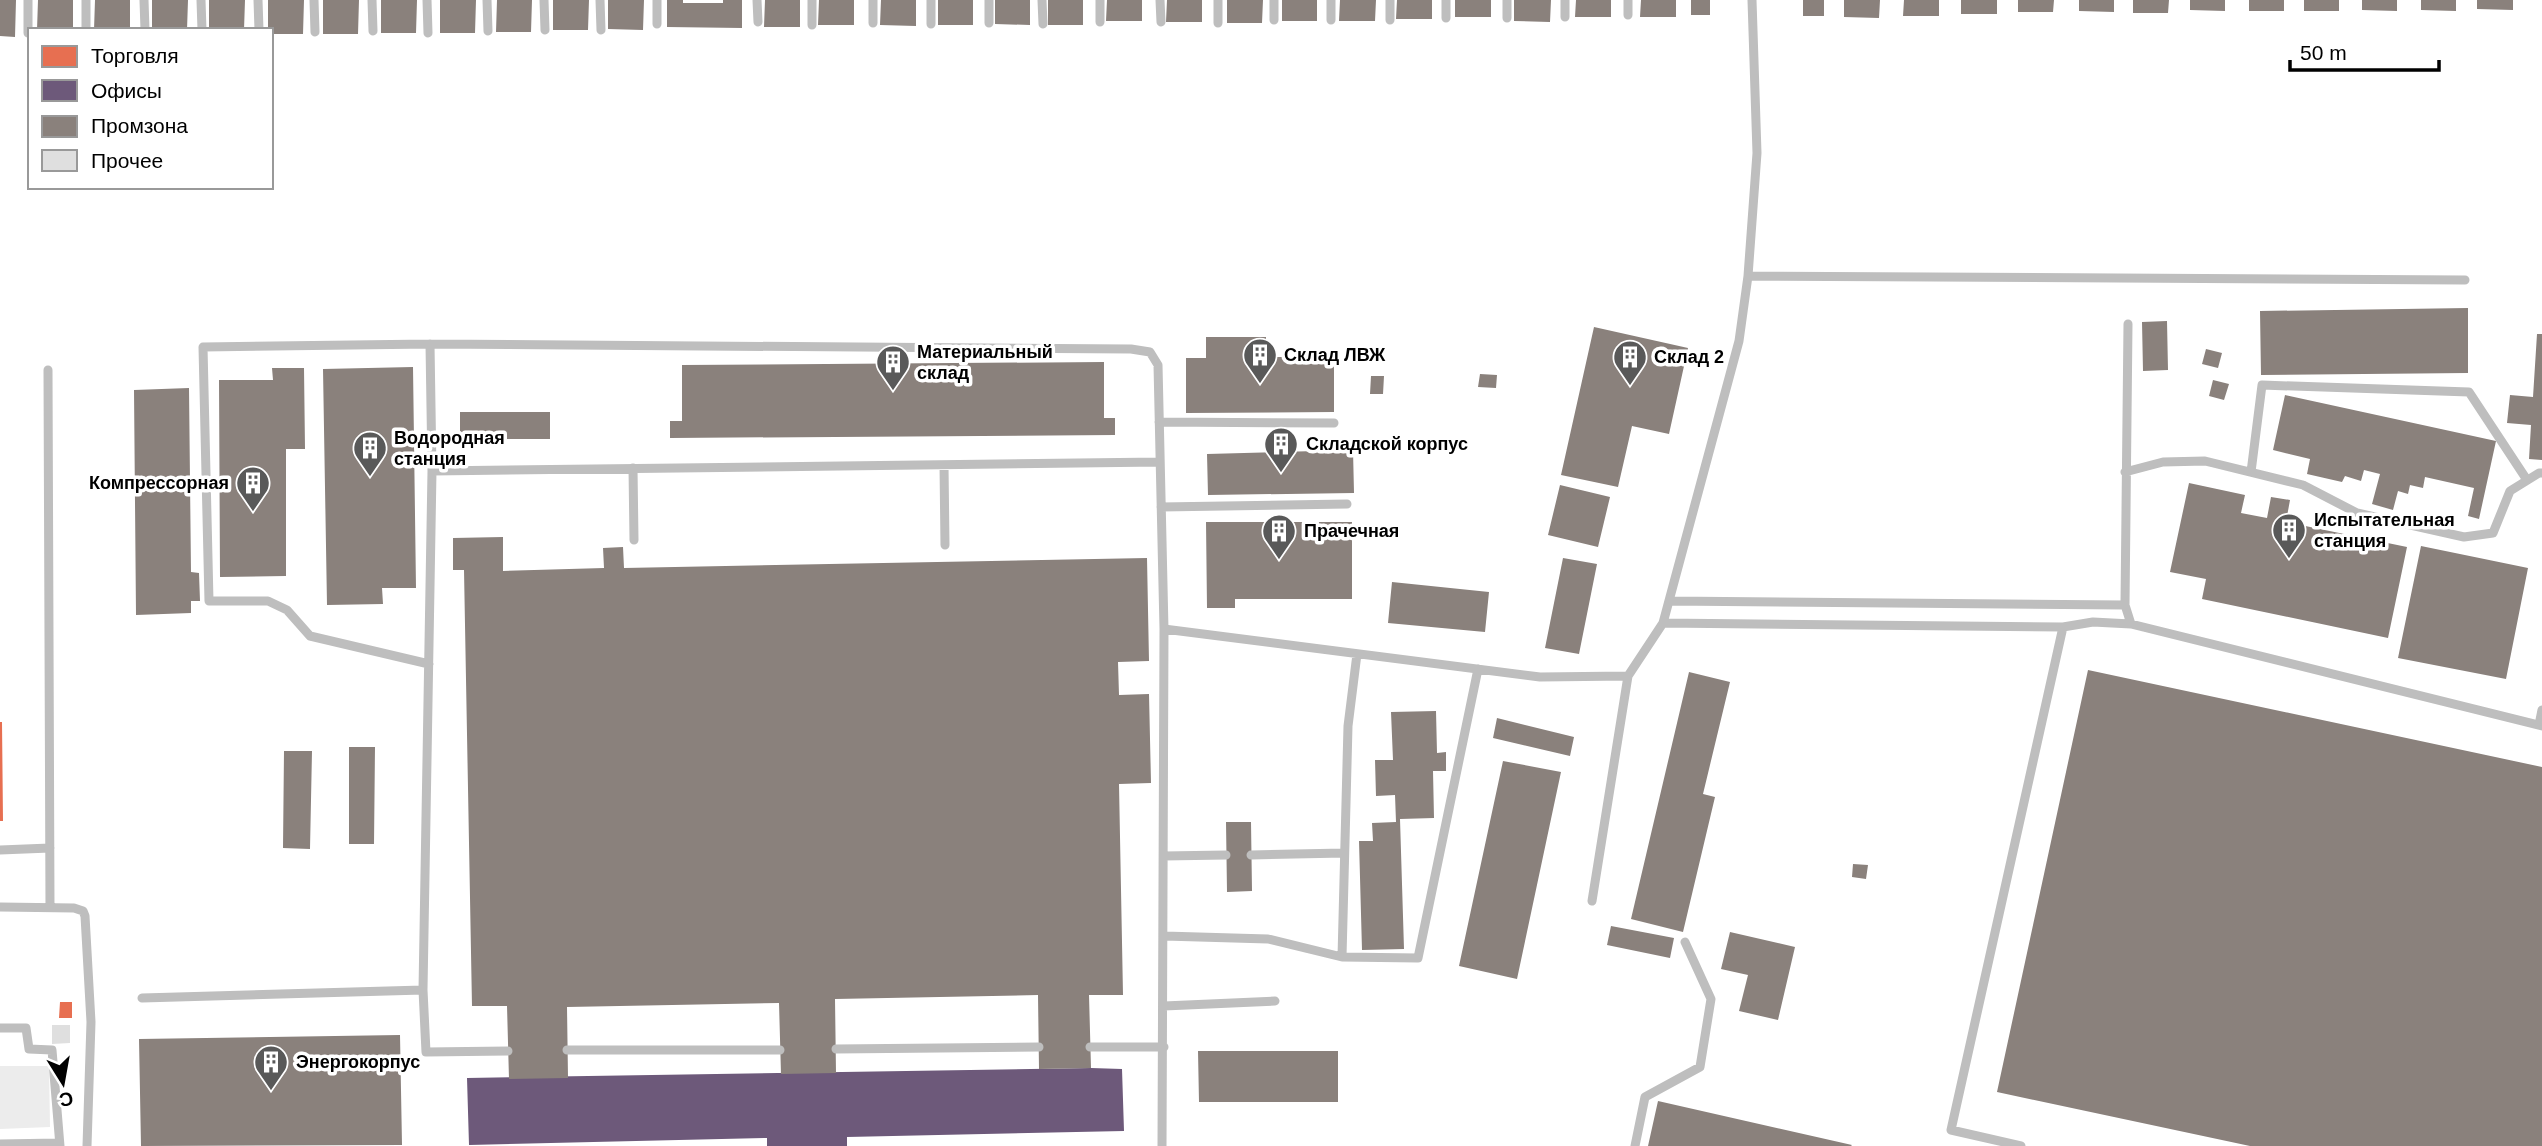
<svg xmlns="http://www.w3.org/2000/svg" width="2542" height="1146" viewBox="0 0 2542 1146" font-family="Arial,sans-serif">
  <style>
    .green { fill: #ececec }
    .shops { fill: #e76f51 }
    .offices { fill: #6d597a }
    .industry { fill: #8a817c }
    .building { fill: #dfdfdf }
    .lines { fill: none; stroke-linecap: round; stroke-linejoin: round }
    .service { stroke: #bebebe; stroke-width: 9 }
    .labels { text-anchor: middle; stroke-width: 7; stroke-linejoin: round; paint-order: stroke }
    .poi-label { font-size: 18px; font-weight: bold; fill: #000; stroke: #fff; text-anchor: start }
  </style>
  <rect width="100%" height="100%" fill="#fff"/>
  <path class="green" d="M0 1066H49L50 1127 0 1129Z"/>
  <path class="shops" d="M0 722H2L3 821H0Z
    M60 1002H72V1018H59Z"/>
  <path class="offices" d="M1091 1068 1122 1069 1124 1131 847 1137V1146H767V1138L469 1145 467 1078Z"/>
  <path class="industry" d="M0 0H16L15 37 0 36Z
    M38 0H73V30H37Z
    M95 0H130V30H94Z
    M152 0H188L187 30H152Z
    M209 0H245L244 30H209Z
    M268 0H304L303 34H271V30H268Z
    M323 0H359L358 34H323Z
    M381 0H417L416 33H381Z
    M440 0H476L475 33H440Z
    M497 0H532L531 32H496Z
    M553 0H589L588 30H553Z
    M608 0H644L643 30 608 29Z
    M667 0H683V3H723V0H742V28L667 27Z
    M765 0H800V27H764Z
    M819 0H854V25H818Z
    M881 0H916V26L880 25Z
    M938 0H973V25H938Z
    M995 0H1030V25L995 24Z
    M1048 0H1083V25H1048Z
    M1107 0H1142V21H1106Z
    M1167 0H1202V22H1166Z
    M1227 0H1263L1262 23H1227Z
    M1282 0H1317V21H1282Z
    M1340 0H1376L1375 21H1339Z
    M1397 0H1432V19H1396Z
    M1455 0H1491V17H1455Z
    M1514 0H1551L1550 22 1514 21Z
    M1576 0H1611V17H1575Z
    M1641 0H1676V17H1640Z
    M1691 0H1710V15H1691Z
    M1803 0H1824V16H1803Z
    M1844 0H1880L1879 18 1844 17Z
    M1904 0H1939V16H1903Z
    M1961 0H1997V14H1961Z
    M2018 0H2054L2053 12H2018Z
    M2079 0H2114V12L2079 11Z
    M2133 0H2169L2168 13H2133Z
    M2190 0H2225V11L2190 10Z
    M2249 0H2284V11H2249Z
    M2304 0H2339V11H2304Z
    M2362 0H2397V11L2362 10Z
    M2421 0H2456V11L2421 10Z
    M2477 0H2513V10L2477 9Z
    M2468 308V373L2261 375 2260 311Z
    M2167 321 2168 370 2143 371 2142 322Z
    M1594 327 1688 348 1669 434 1632 426 1618 487 1561 475Z
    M2537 334H2542V460L2529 459 2531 425 2507 423 2510 395 2533 397Z
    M1206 337H1266V357H1334V412L1186 413V358H1206Z
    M2206 349 2222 353 2218 368 2202 364Z
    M1104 362V418H1115V435L670 438V421H682V365Z
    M413 367 416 588H382L383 604 327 605 323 369Z
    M272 368H304L305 449H286V576L220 577 219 380H273Z
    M1480 374 1497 375 1496 388 1478 387Z
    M1371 376H1384L1383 394H1370Z
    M2213 380 2229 384 2224 400 2209 396Z
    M189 388 191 572 199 573 200 601H191V613L136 615 134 390Z
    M2285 395 2496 441 2479 519 2468 516 2474 488 2425 477 2423 488 2410 485 2408 494 2398 491 2393 510 2372 504 2380 474 2364 470 2361 481 2345 476 2342 482 2307 474 2310 459 2273 450Z
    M460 412H550V439H460Z
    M1353 450 1354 493 1208 495 1207 454Z
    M2189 483 2245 495 2241 513 2267 518 2271 497 2290 500 2286 522 2407 547 2388 638 2202 599 2206 579 2170 572Z
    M1560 485 1610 497 1598 547 1548 535Z
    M1206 522H1352V599H1235V608H1207Z
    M503 537V571L604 568 603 548 623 547 624 568 1147 558 1149 661 1118 662 1119 695 1149 694 1151 783 1119 784 1123 995H1089L1091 1068 1039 1069 1038 995 835 999 836 1073 781 1074 779 1003 567 1007 568 1078 509 1079 507 1006H472L464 570H453V538Z
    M2421 546 2528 568 2506 679 2398 658Z
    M1563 558 1597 564 1579 654 1545 648Z
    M1392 582 1489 592 1485 632 1388 623Z
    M2088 670 2542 767V1146H2250L1997 1092Z
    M1689 672 1730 682 1703 794 1715 797 1683 932 1631 919Z
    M1436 711 1437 753 1446 752V771H1433L1434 818 1400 819 1404 949 1362 950 1359 841H1373L1372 823 1396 822 1395 795 1376 796 1375 760H1393L1391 712Z
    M1497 718 1574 737 1570 756 1493 738Z
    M349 747H375L374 844H349Z
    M284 751H312L310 849 283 848Z
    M1503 761 1561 772 1517 979 1459 966Z
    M1226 822H1251L1252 891 1227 892Z
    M1853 864 1868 865 1866 879 1852 877Z
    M1611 926 1674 938 1670 958 1607 945Z
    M1730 932 1795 947 1778 1020 1739 1011 1748 975 1721 969Z
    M400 1035 402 1145 141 1146 139 1039Z
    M1198 1051H1338V1102H1199Z
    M1658 1101 1852 1145 1851 1146H1648Z"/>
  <path class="building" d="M52 1025H70V1043L52 1044Z"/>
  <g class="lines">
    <path class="service" d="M28 0V33
      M86 0V30
      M144 0 145 30
      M201 0 202 30
      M258 0 259 30
      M314 0 315 32
      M372 0 373 31
      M427 0 428 33
      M487 0 488 31
      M544 0 545 30
      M600 0 601 30
      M657 0V24
      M757 0 758 22
      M873 0V23
      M931 0V24
      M989 0V23
      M1042 0 1043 24
      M1100 0V22
      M1160 0 1161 22
      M1218 0V23
      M1331 0V20
      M1390 0V20
      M1565 0V17
      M1628 15V0
      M1446 18V0
      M1507 18V0
      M1274 20V0
      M812 25V0
      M1748 276 2465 280
      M2128 324 2125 605 2131 624
      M430 344 432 471 1160 462
      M48 370 50 907
      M1159 422 1334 423
      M944 465 945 545
      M633 468 634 540
      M432 471 423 990 426 1052 508 1051
      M2125 472 2163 462 2205 461 2303 485 2357 513 2464 537 2493 533 2510 491 2539 473H2542
      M2251 472 2262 385 2469 392 2527 480
      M1161 507 1347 504
      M1669 601 2125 605
      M1663 623 2063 627 2093 622 2131 624 2542 726
      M1164 629 1540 677 1628 676 1663 623 1739 341 1748 276 1757 153 1752 0
      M1357 654 1348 726 1342 957 1418 958 1478 669
      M429 664 310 636 287 610 268 601H209L203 347 430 344 1131 349 1150 352 1158 365 1164 629 1162 1146
      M2539 725 2542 710
      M0 850 50 848
      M1251 855 1344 853
      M1164 856 1226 855
      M1592 901 1628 676
      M0 907 74 908 83 911 85 916 91 1022 87 1146
      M1164 936 1268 939 1342 957
      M142 998 423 990
      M1164 1006 1275 1001
      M0 1028H26L29 1049 52 1050 60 1146
      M1090 1047H1164
      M836 1049 1039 1047
      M567 1050H780
      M0 1144 58 1143
      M1635 1146 1645 1097 1700 1067 1711 999 1685 942
      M2021 1146 1951 1130 2063 627"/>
  </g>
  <defs>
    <g id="building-pin" transform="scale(1.75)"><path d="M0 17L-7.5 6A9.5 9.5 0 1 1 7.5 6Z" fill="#595959" stroke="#fff"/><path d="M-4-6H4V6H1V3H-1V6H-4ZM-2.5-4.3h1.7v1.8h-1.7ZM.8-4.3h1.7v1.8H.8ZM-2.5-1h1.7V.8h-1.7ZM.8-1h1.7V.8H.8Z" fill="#fff"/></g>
  </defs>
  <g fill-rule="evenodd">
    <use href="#building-pin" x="1260" y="355"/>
    <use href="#building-pin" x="1630" y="357"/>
    <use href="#building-pin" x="893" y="362"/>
    <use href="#building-pin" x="1281" y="444"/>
    <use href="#building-pin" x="370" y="448"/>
    <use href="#building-pin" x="253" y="483"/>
    <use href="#building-pin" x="2289" y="530"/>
    <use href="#building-pin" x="1279" y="531"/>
    <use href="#building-pin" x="271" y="1062"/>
  </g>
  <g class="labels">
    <g class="poi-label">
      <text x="917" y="358">Материальный<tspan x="917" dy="21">склад</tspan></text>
      <text x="1284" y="361">Склад ЛВЖ</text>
      <text x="1654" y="363">Склад 2</text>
      <text x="394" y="444">Водородная<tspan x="394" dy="21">станция</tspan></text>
      <text x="1306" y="450">Складской корпус</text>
      <text x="229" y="489" text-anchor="end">Компрессорная</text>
      <text x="2314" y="526">Испытательная<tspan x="2314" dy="21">станция</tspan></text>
      <text x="1304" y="537">Прачечная</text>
      <text x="296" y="1068">Энергокорпус</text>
    </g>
  </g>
  <rect x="28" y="28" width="245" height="161" fill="#ffffff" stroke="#999999" stroke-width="2"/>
  <rect x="42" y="46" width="35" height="21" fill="#e76f51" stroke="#999999" stroke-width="2"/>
  <text x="91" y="63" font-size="21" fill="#000000">Торговля</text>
  <rect x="42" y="80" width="35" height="21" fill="#6d597a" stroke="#999999" stroke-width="2"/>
  <text x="91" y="98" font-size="21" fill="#000000">Офисы</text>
  <rect x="42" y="116" width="35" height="21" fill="#8a817c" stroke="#999999" stroke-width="2"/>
  <text x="91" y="133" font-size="21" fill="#000000">Промзона</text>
  <rect x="42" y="150" width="35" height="21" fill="#dfdfdf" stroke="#999999" stroke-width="2"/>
  <text x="91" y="168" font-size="21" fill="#000000">Прочее</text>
  <g transform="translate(63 1083) rotate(169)" stroke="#ffffff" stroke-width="5" paint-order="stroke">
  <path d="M0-5L12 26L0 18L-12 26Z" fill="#000000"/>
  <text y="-10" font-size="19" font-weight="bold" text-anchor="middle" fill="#000000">С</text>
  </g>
  <path d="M2290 60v10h149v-10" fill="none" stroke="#000000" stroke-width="3.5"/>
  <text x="2300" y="60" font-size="21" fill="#000000" stroke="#ffffff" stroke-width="5" paint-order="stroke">50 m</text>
</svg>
